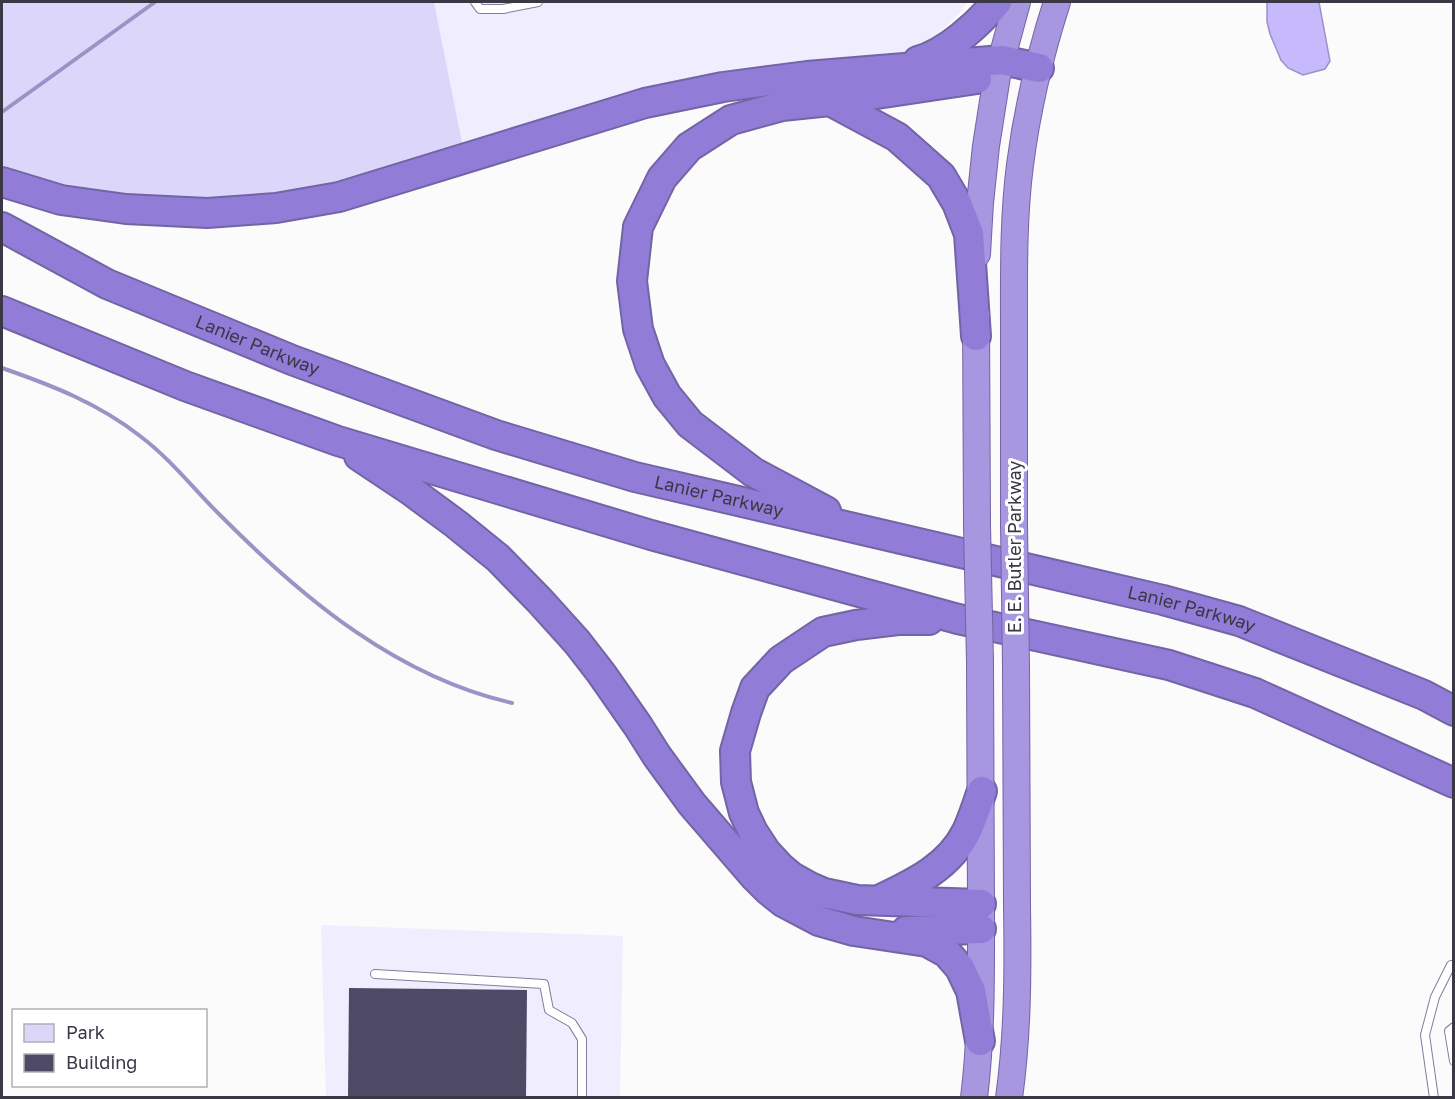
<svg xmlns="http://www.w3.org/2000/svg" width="1455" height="1099" viewBox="0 0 1455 1099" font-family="'Golos Text',sans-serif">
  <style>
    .built { fill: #f0eefe }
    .green { fill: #dcd7fa }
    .water { fill: #c6b9fc; stroke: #9c92c5; stroke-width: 1.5 }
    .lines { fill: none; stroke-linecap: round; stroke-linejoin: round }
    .stream { stroke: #9c92c5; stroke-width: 4 }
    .building { fill: #4e4964 }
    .service-casing { stroke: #827d9b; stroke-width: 10 }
    .trunk-casing { stroke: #7364a5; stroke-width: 28 }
    .motorway-casing { stroke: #7364a5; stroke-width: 32 }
    .service { stroke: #fff; stroke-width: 8 }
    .trunk { stroke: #a796e0; stroke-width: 26 }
    .motorway { stroke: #917cd8; stroke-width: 28 }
    .trunk-bridge-casing { stroke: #7364a5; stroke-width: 28; stroke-linecap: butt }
    .trunk-bridge { stroke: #a796e0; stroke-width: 26 }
    .labels { text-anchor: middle; stroke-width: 6; stroke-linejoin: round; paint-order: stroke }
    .street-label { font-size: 18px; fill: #3a3845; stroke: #fff }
  </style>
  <rect width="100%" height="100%" fill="#fbfbfb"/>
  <path class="built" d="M434 2H968L959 14 918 51 806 61 667 88 463 147Z
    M321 925 623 936 620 1097H326Z"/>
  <path class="green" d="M2 2H434L463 147 351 181 206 203 92 197 2 165Z"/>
  <path class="water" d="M1267 2H1319L1330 61 1325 69 1303 75 1288 68 1281 60 1270 34 1267 22Z"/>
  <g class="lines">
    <path class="stream" d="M2 112 155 2
      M2 368C51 385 98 403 140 436 172 460 196 492 224 519 305 600 398 677 512 703"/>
  </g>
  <path class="building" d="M349 988 527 990 526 1098H348Z"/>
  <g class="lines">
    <g class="service-casing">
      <path id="service" d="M475 2 480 9H503L538 2
        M375 974 544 984 549 1010 572 1023 582 1039V1098
        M1454 1027 1449 1031 1454 1061
        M1434 1098 1425 1035 1435 997 1451 965H1454"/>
    </g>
    <g class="trunk-casing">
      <path id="trunk" d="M977 254 980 203 986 146 997 76 1017 2
        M976 315 977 525
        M1014 524C1014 459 1014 394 1014 329 1014 274 1013 219 1020 165 1027 110 1040 55 1057 2
        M974 1098C982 1033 981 970 981 905 981 824 981 743 980 662
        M1009 1098C1018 1034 1018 969 1017 905 1017 825 1016 746 1016 666"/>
    </g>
    <g class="motorway-casing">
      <g id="motorway">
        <path d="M918 61C947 53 978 24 997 2"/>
        <path d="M830 101 897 137 941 176 957 203 969 234 976 336"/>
        <path d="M2 182 61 200 126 209 207 213 276 208 339 197 645 103 723 87 807 76 1002 60 1039 68"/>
        <path id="s1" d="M2 227 107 284 292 360 496 435 635 477 1163 600 1239 621 1424 695 1454 711"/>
        <path d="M2 311 185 386 338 441 651 535 958 619 1169 665 1255 693 1454 783"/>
        <path d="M359 456 410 490 456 524 498 558 540 601 577 642 601 673 638 726 657 756 692 804 755 877 768 890 783 902 819 921 854 931 927 942 947 953 960 968 971 991 980 1041"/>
        <path d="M826 511 753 472 690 424 667 396 650 365 638 329 632 281 638 227 662 178 689 147 731 120 782 106 830 101 977 79"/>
        <path d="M929 620H898L856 625 823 632 781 660 755 688 746 713 735 751 736 782 744 813 753 832 766 852 780 867 792 877 810 887 824 893 857 900 981 904"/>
        <path d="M881 899C915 883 950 866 967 831 973 818 977 805 982 791"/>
        <path d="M906 931 981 929"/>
      </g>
    </g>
    <use href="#service" class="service"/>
    <use href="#trunk" class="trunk"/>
    <use href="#motorway" class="motorway"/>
    <g class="trunk-bridge-casing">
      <path id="trunk-bridge" d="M1014 524 1016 666
        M977 525 980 662"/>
    </g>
    <use href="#trunk-bridge" class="trunk-bridge"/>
  </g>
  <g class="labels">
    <g class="street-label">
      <text dy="6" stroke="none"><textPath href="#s1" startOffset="282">Lanier Parkway</textPath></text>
      <text dy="6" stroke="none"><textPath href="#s1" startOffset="768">Lanier Parkway</textPath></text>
      <text transform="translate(1015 547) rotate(-90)" y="6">E. E. Butler Parkway</text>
      <text dy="6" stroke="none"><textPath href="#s1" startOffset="1254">Lanier Parkway</textPath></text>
    </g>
  </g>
  <rect width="1455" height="1099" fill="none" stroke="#3a3845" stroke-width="6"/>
  <rect x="12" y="1009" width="195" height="78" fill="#ffffff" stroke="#b0afb5" stroke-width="1.5"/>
  <rect x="24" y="1024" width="30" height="18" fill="#dcd7fa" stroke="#b0afb5" stroke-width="1.5"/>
  <text x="66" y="1039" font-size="18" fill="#3a3845">Park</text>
  <rect x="24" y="1054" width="30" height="18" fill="#4e4964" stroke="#b0afb5" stroke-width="1.5"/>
  <text x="66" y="1069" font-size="18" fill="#3a3845">Building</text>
</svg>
